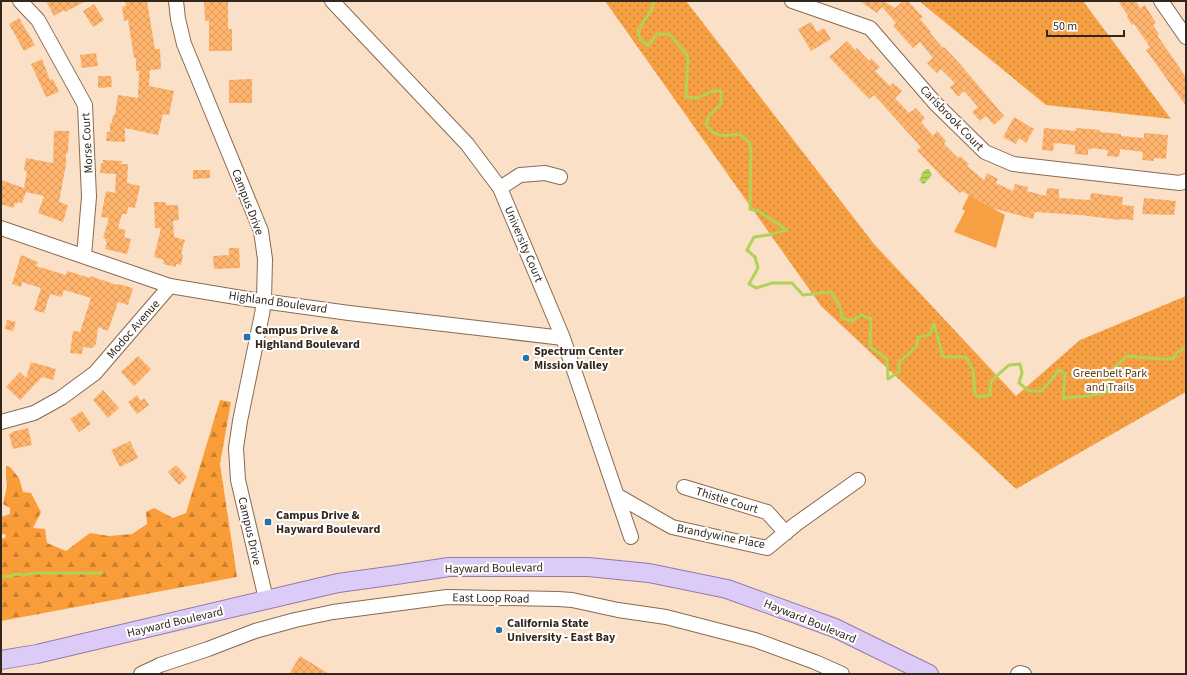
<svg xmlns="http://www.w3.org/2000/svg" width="1187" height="675" viewBox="0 0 1187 675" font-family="'Source Sans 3',sans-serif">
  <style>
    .grass { fill: url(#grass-dots) }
    .forest { fill: url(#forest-firs) }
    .garden { fill: #f79f43 }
    .water { fill: url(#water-rules) }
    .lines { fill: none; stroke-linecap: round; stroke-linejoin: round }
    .stream { stroke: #afd257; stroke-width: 3 }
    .building { fill: url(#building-cross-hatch) }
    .minor-casing { stroke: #886a4f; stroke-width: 16 }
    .major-casing { stroke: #937aa6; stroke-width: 20 }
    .minor { stroke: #fff; stroke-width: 14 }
    .major { stroke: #ddcbf7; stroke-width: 18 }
    .poi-dot { fill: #2872a5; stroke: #fff; stroke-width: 1.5 }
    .labels { text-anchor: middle; stroke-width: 4; stroke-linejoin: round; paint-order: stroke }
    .street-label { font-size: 12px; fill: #33261b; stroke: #fff }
    .poi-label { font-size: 12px; font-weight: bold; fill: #33261b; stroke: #fff; text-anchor: start }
    .park-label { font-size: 12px; fill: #623c16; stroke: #fff }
  </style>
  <defs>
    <pattern id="grass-dots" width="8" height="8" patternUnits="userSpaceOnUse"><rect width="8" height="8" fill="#f79f43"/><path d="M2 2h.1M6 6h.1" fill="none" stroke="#c98137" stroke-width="1.8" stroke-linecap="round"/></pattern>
    <pattern id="forest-firs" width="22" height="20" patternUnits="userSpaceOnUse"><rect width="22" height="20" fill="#fa9d39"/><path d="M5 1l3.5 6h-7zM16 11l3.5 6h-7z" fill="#cb802f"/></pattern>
    <pattern id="water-rules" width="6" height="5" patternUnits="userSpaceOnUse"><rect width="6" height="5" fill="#afd257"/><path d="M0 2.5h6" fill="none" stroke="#97b44b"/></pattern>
    <pattern id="building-cross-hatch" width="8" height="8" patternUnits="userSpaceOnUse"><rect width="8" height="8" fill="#ffb46d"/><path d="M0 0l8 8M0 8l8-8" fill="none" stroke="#db9b5e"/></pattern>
  </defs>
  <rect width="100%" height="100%" fill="#fbe0c8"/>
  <path class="grass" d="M605 1H686L874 244 1016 396 1080 340 1186 296V392L1016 489 821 306Z
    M919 1H1083L1171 119 1046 105Z"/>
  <path class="forest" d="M220 400 231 402 220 464 237 577 1 621V539L5 538 6 535 1 533V517L10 514V508L3 504 7 486 6 477V466L10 467 19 478 23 492 31 493 41 512 33 528 45 529 47 543 66 551 90 533 109 536 132 534 147 524 146 512 154 508 173 518 186 513Z"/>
  <path class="garden" d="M969 195 1005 215 996 248 954 232 965 211 962 209Z"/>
  <path class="water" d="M926 169H929L932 175 925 183 923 184 919 180 921 177 922 173Z"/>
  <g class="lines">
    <path class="stream" d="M653 1V7L638 31 640 39 648 46 657 34H669L688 56 686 97 697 98 713 91H721V104L709 116 706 124C715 139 725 136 740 134L749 142 751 151 750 209 758 211 787 230 768 235 754 237 747 250 755 257 758 268 749 284 756 288 772 283H792L803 295 831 292 840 307 842 318 852 321 861 315 871 319 870 347 887 359 888 379 899 372V362L916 347 918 337 929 335 934 324 943 357H966L973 370 975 394 979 397 990 395 991 381 1009 365 1020 364 1022 373 1019 383 1029 391H1042L1059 370 1065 374 1063 398 1088 396 1107 392 1113 369 1127 356 1160 359H1173L1178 352 1186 348
      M1 577 11 576 16 574 23 575 35 573H102"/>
  </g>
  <path class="building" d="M46 1H86L65 12 64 10 54 16Z
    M125 1H147L155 49H160L161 69 150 70 149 86 174 91 169 115 163 114 158 135 125 128V142L106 141 107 132H110V123H112L113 115H115L118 95 138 98 139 71H136V58H134L128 20 124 21 122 7 126 6Z
    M204 1H228V29H232V51H209V21H205Z
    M860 1H886L885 2 895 8 903 1H908L923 17 920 19 931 32 930 33 943 48 944 47 960 64 1004 116 994 125 986 116 980 121 972 112 978 107 964 91 958 97 950 87 955 83 941 69 937 73 927 63 933 58 920 42 913 48 893 26 896 23 882 7 877 13Z
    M1118 1H1136L1140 8 1145 5 1156 23 1153 25 1159 34 1157 35 1186 77V106L1146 50 1150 47 1134 24 1132 25 1127 17 1128 16Z
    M94 4 104 20 93 27 83 11Z
    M19 18 35 45 24 51 9 24Z
    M811 22 817 32 824 28 831 39 811 51 798 29Z
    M847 41 855 50 857 48 869 61 871 58 880 67 875 71 890 86 893 83 902 91 895 98 909 113 916 108 925 118 921 122 933 136 937 131 946 141 944 144 958 158 960 156 969 164 967 166 984 180 987 173 998 179 996 183 1013 191 1015 184 1028 187 1027 191 1046 196 1047 188 1059 189V198L1090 200 1091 193 1123 197 1122 205 1134 206 1133 220 1121 219 1120 220 1081 215 1035 212 1033 219 996 209V210L962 191 960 193 943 178 917 150 921 147 874 95 869 99 829 57Z
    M96 53 98 66 82 68 80 55Z
    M42 59 50 80 53 79 59 92 46 97 31 64Z
    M98 76H111L112 87 98 88Z
    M252 79V103H229V80Z
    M1014 117 1034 129 1026 143 1019 138 1016 144 1003 137Z
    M1044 128 1076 131V128L1100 130 1099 132 1121 134V136L1144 138V133L1168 135 1166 159 1154 158V161L1142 160 1143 152 1120 149 1119 157 1107 156 1108 150 1091 148V150L1088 149V155L1075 154V145L1054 143 1053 151 1042 150Z
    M54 131H69L68 153H66V164L59 202 68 205 63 222 38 213 44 196 26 192 22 203 18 202 17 204 15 203 13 208 1 204V180L24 188 27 171 24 170 26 158 53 163Z
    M103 160 122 161 121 164H128L127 183 140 186 135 208 128 207 127 214H122L118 228 126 230 124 237 131 239 127 254 105 249 107 242 105 241 106 239 103 238 109 218 101 217 106 191 115 193 116 174 100 173 101 163H103Z
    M193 170H210V178L193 179Z
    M1144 198 1176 201 1174 215 1142 214Z
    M154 202H165L166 205H178L179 220 173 221 174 237 185 240 181 254 183 255 181 265 176 264V267L163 264 164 260 154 257 161 228H155Z
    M229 248H239L240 268 214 269 213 256 229 255Z
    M21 255 38 262 36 266 66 275 67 271 90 278V276L117 285 118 284 133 288 128 305 118 302 108 331 98 327 96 344 92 348 83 347 82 354 70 353 73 331 80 332 91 298 64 290 62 297 50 294 44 313 34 310 41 288 22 282 21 287 12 284Z
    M7 320 16 322 13 331 5 329Z
    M138 356 151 369 134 386 121 372Z
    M31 362 56 369 53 380 42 377 20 400 6 387 20 372 26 378Z
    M103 390 119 408 108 418 93 400Z
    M137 395 141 401 144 398 149 405 137 414 128 402Z
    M82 411 91 424 79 432 70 419Z
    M28 428 32 445 13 449 9 434 12 433V432Z
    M130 441 138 458 120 467 111 450Z
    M176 465 187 477 179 485 168 472Z
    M300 656 329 674H289Z"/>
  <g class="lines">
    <g class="minor-casing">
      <path id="minor" d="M20 1 38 20 85 105 89 197 84 256
        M176 1 178 19 184 44 261 231 265 259 264 301 262 314 240 421 236 448 238 480 266 599
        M332 1 467 144 500 188 563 338 631 537
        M792 1 870 28 935 103 985 152 1013 164 1180 183 1186 181
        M1161 1 1186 37
        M500 188 520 175 545 173 560 177
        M1 228 170 286 248 299 349 313 563 338
        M1 422 34 413 61 398 95 373 170 286
        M684 487 767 512 786 533
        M618 496 672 527 767 548 796 524 858 480
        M141 674 160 665 208 649 255 631 295 620 333 612 447 597 558 599 572 600 618 610 666 617 755 640 815 662 842 674
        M1018 674 1020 673 1024 674"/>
    </g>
    <g class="major-casing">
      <path id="major" d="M1 660 37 654 338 583 396 575 449 567H588L649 573 727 589 835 628 929 674"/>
    </g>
    <use href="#minor" class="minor"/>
    <use href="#major" class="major"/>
  </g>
  <g class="poi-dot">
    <rect x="243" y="333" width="8" height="8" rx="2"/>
    <circle cx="526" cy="358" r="4"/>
    <rect x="264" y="518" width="8" height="8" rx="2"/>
    <circle cx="499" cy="630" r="4"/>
  </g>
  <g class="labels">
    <g class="street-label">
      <text transform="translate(952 118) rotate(46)" y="4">Carisbrook Court</text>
      <text transform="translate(87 143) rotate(-93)" y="4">Morse Court</text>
      <text transform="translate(248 202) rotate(69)" y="4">Campus Drive</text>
      <text transform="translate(524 244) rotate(67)" y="4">University Court</text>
      <text transform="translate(278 302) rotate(8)" y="4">Highland Boulevard</text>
      <text transform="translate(133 329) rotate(-49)" y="4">Modoc Avenue</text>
      <text transform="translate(727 500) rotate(17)" y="4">Thistle Court</text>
      <text transform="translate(250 531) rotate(77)" y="4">Campus Drive</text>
      <text transform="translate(721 536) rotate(11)" y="4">Brandywine Place</text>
      <text transform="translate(494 568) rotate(-1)" y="4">Hayward Boulevard</text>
      <text transform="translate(491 598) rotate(1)" y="4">East Loop Road</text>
      <text transform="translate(810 621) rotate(22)" y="4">Hayward Boulevard</text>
      <text transform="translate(175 622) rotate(-13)" y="4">Hayward Boulevard</text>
    </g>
    <g class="poi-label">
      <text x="255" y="334">Campus Drive &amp;<tspan x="255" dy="14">Highland Boulevard</tspan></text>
      <text x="534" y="355">Spectrum Center<tspan x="534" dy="14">Mission Valley</tspan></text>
      <text x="276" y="519">Campus Drive &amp;<tspan x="276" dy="14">Hayward Boulevard</tspan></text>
      <text x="507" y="627">California State<tspan x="507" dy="14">University - East Bay</tspan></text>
    </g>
    <g class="park-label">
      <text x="1110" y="377">Greenbelt Park<tspan x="1110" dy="14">and Trails</tspan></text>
    </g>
  </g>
  <rect width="1187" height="675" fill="none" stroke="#33261b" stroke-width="4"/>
  <path d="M1047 30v6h77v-6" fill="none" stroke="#33261b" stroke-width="2"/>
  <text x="1053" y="30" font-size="12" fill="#33261b" stroke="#ffffff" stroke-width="3" paint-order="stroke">50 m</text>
</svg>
